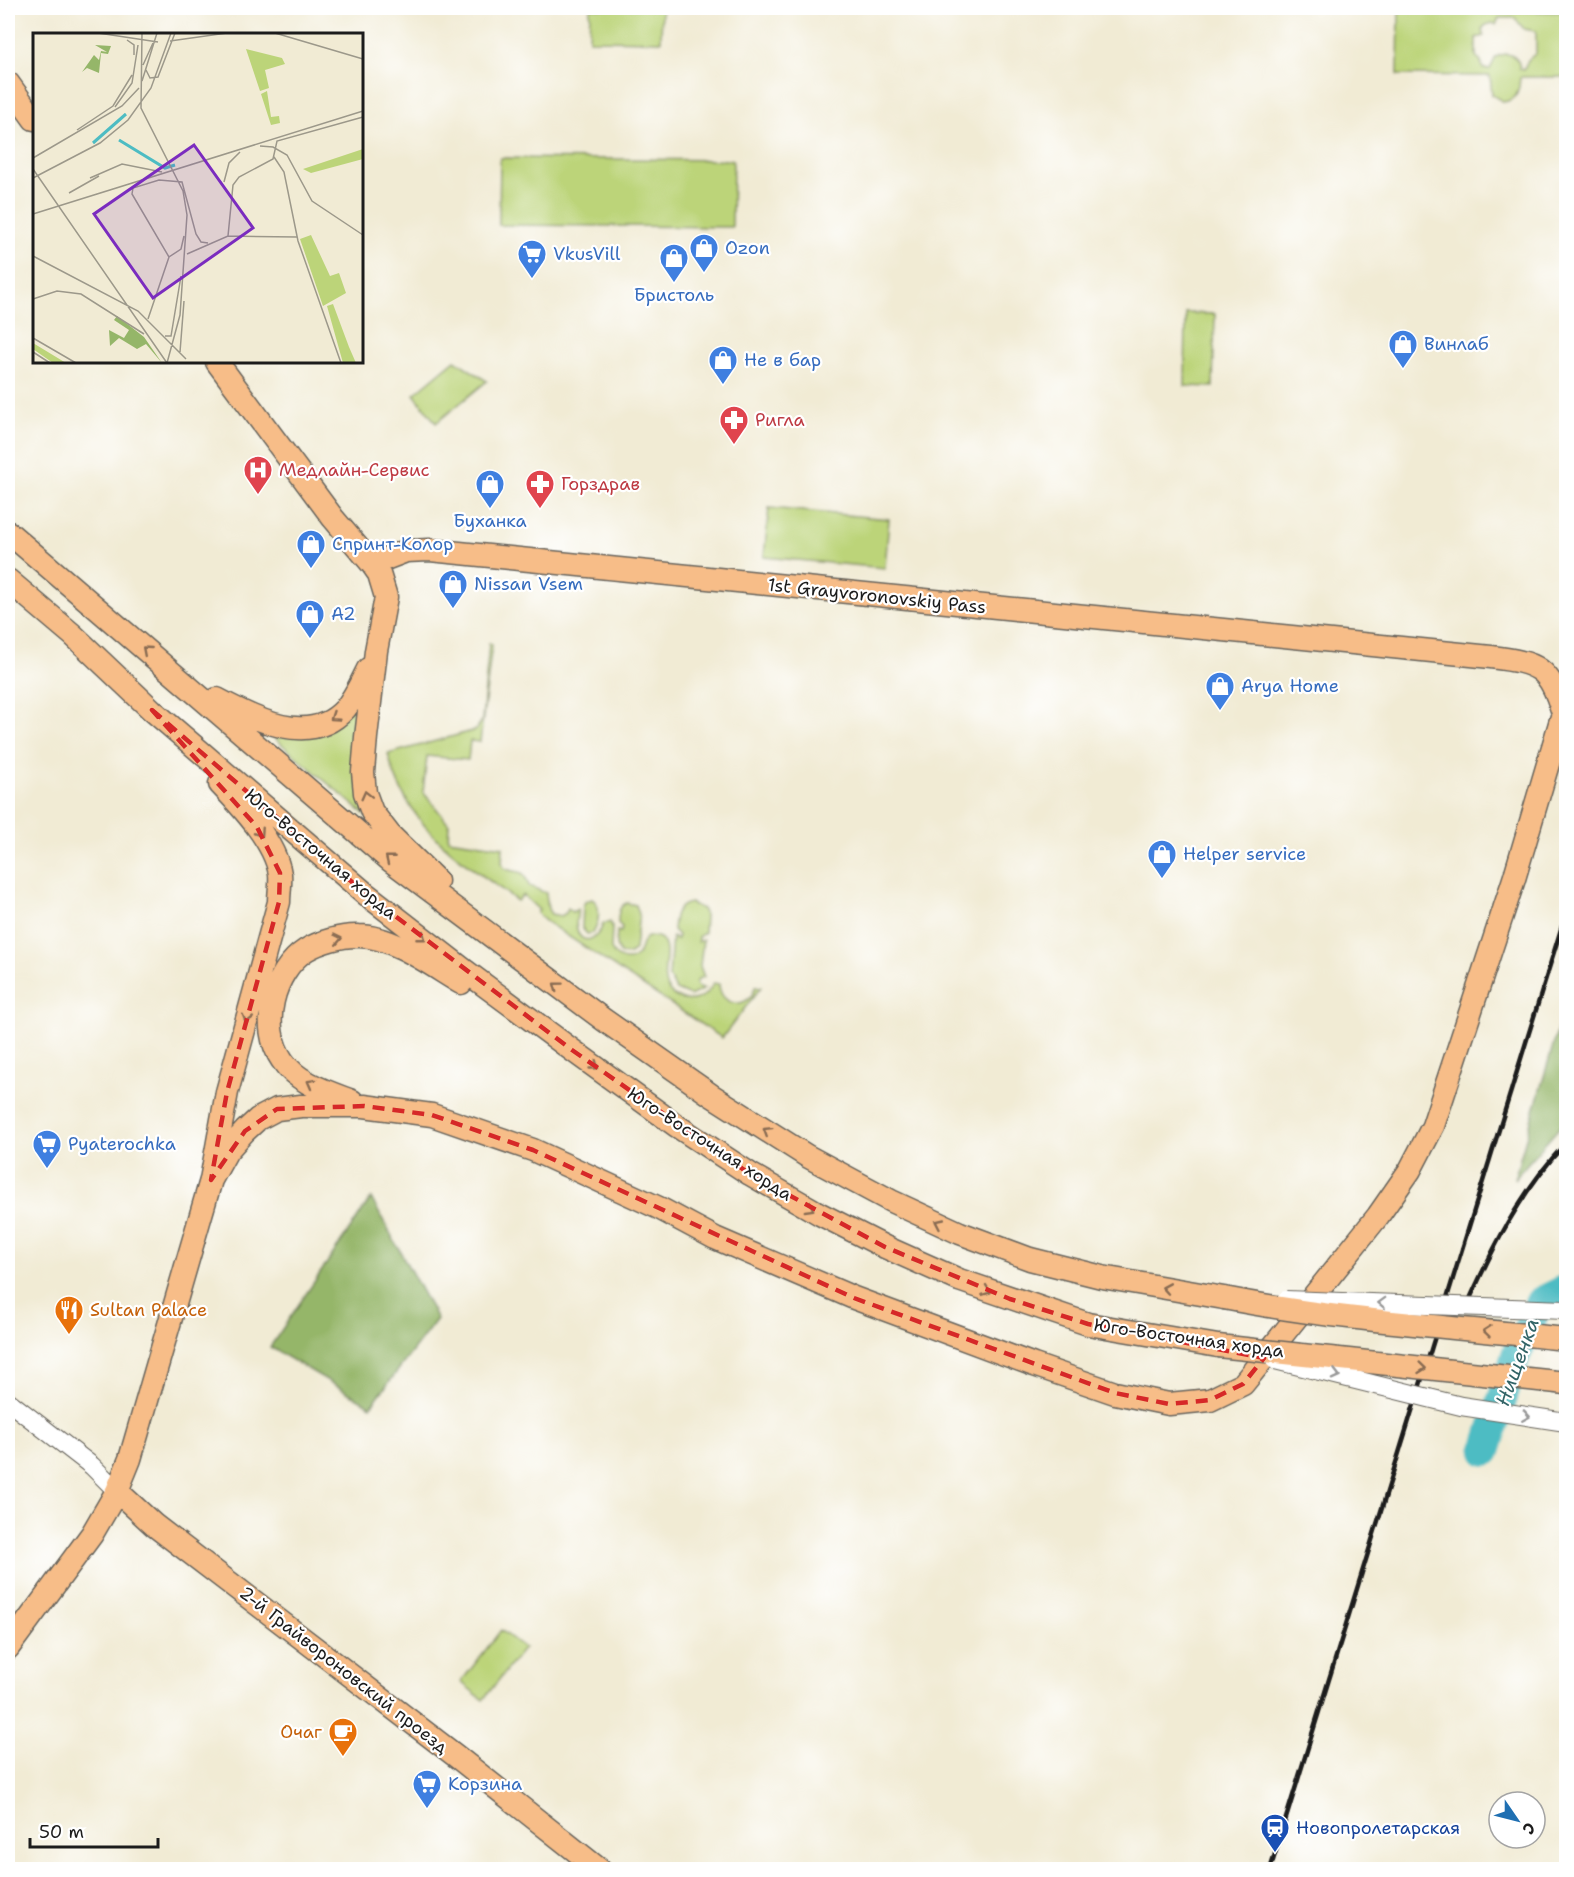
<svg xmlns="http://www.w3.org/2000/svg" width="1574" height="1877" viewBox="0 0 1574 1877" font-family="'Shantell Sans',sans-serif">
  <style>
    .green { fill: #bcd479; stroke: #6c784a; stroke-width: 1.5; fill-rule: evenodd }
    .forest { fill: #95b669; stroke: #586942; stroke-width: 1.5 }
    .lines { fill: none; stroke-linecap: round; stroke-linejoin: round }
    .river { stroke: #4dbcc3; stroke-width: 30 }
    .minor-casing { stroke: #67645c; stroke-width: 20 }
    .major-casing { stroke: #67645c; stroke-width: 25 }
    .minor { stroke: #fff; stroke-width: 18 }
    .major { stroke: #f7bd88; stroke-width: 22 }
    .rail { stroke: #1c1c1c; stroke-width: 4.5 }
    .minor-bridge-casing { stroke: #67645c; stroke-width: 20; stroke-linecap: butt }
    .major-bridge-casing { stroke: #67645c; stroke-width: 25; stroke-linecap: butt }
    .minor-bridge { stroke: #fff; stroke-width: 18 }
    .major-bridge { stroke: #f7bd88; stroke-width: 22 }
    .oneway { stroke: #8a6c52 }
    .oneway2 { stroke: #999 }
    .marked { fill: none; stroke: #d62828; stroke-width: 4.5; stroke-dasharray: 12 8; stroke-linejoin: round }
    .labels { text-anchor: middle; stroke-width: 4.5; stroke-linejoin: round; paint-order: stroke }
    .shop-label { font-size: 18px; fill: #366cbe; stroke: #fff; text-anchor: start }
    .health-label { font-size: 18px; fill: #be3a42; stroke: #fff; text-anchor: start }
    .street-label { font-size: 18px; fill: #1c1c1c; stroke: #fff }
    .food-label { font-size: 18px; fill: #c56008; stroke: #fff; text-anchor: start }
    .transit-label { font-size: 18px; fill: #164399; stroke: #fff; text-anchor: start }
    .water-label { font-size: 20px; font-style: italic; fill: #326467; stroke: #fff }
    .inset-river { fill: none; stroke: #4dbcc3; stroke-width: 3 }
    .inset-road { fill: none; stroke: #9c988a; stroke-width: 1.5 }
    .view { fill: #7b2cbf; fill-opacity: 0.15; stroke: #7b2cbf; stroke-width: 3 }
    .inset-edge { fill: none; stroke: #1c1c1c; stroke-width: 3 }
  </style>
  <rect width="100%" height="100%" fill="#fff"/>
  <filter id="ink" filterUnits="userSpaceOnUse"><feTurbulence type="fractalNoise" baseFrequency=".0167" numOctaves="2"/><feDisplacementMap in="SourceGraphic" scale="12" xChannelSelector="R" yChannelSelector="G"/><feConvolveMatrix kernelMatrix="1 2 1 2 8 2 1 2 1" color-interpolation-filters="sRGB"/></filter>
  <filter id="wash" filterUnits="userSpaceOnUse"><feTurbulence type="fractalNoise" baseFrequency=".008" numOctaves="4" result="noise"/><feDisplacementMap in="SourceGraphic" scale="24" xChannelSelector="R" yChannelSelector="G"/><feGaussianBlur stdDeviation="1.35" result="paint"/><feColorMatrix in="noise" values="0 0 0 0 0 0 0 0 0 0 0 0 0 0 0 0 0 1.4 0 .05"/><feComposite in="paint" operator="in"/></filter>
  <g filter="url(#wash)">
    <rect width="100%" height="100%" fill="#f1ebd4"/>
    <path class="green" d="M590 8H662L661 41 589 40Z
      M1399 9 1566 12V56L1563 58 1562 61 1566 63V77H1520C1519 89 1519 99 1504 102L1492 95 1490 76 1398 75ZM1499 18H1515L1524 29 1536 31V53L1528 60 1524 70 1520 69C1519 56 1508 50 1496 57L1490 69H1483L1481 62 1476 56V38L1484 36 1483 28 1486 25 1493 23 1496 25Z
      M500 158 733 160 732 227 499 225Z
      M1186 313 1215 314 1213 387 1185 386Z
      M455 360 487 381 436 423 414 394Z
      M769 508 889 519 885 568 764 557Z
      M489 643 492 644 480 742 470 741 468 760 427 756 423 792 449 824 448 839 503 847 502 863 504 868C520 876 521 864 529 886L546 893 548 909 551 914 561 916 566 913 568 908 572 912 578 909C577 915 575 923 577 929 580 946 599 941 603 924L610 922 612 927 611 949C617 961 632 965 639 952 642 947 641 942 646 938 651 935 655 936 660 938 677 953 650 984 678 998 684 1001 691 1001 697 999 705 997 710 990 714 983L719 984C720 1008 750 1010 755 987H761L722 1038 545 921 537 913 539 910 523 895 517 901C458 856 408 831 388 754L476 730 482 720Z
      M366 697 364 814 273 737H291Z
      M592 899C602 904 599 924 593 933L587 934 582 928 583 905 586 901Z
      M627 903 636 905 639 914 635 949C631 955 626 956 620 953L616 946 617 931 621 932 622 927 618 923C618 915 618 906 627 903Z
      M691 903 702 909 705 915 704 933 698 937V942L703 940 700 966 704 977 698 979 696 984 699 988 704 989 690 996 676 990 669 977 672 937 677 940 678 935 673 930C674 917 675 905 691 903Z
      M501 1630 524 1648 483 1700 461 1682Z"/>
    <path class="forest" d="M1566 1001V1120L1514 1179Z
      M371 1198 437 1319 371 1406 270 1347Z"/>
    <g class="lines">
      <path class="river" d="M1486 1451 1516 1355 1540 1302 1566 1289"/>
    </g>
  </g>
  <g filter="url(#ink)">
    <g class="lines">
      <g class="minor-casing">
        <path id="minor" d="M8 1401 92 1466 117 1491"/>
      </g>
      <g class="major-casing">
        <path id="major" d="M8 83 34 119
          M217 362 333 518 372 564 379 574 386 597 376 651 366 737 363 772 365 793 372 812 389 834 437 881
          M8 532 391 861 604 1020 711 1095 807 1156 891 1201 960 1233 1030 1259 1102 1277 1224 1298
          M8 580 73 635 152 710 366 894 464 970 572 1050 677 1126 750 1174 820 1214 885 1247 959 1280 1088 1324 1218 1346
          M217 699C254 719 310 748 345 709 355 697 361 683 368 669
          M352 1101C328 1092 297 1083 282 1060 259 1027 273 971 306 950 319 942 343 935 359 936 393 936 432 966 461 983
          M211 1180 227 1151 245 1131 258 1119 277 1109 301 1106H364L432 1115 533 1150 659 1208 715 1238 854 1298 1034 1365 1115 1393 1169 1404 1210 1400 1243 1384 1378 1216 1410 1170 1433 1126 1514 879 1563 713C1549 666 1538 663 1491 657L430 550 406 551 372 564
          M117 1491 154 1525 456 1756 600 1870
          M8 1648 92 1534 117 1491 130 1459 211 1180 227 1092 279 902C279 893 281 883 280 874 275 842 242 807 220 784"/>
      </g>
      <use href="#minor" class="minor"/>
      <use href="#major" class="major"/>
      <path class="rail" d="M1465 1310C1491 1251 1521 1190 1566 1143
        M1270 1870 1566 913"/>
      <g class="minor-bridge-casing">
        <path id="minor-bridge" d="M1286 1300 1566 1310
          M1275 1360 1461 1406 1566 1422"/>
      </g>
      <g class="major-bridge-casing">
        <path id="major-bridge" d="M1224 1298C1336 1320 1452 1327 1566 1339
          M1218 1346 1566 1383"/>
      </g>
      <use href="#minor-bridge" class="minor-bridge"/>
      <use href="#major-bridge" class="major-bridge"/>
    </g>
    <defs><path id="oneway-chevron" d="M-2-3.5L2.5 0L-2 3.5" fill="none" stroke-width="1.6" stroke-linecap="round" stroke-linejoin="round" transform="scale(1.5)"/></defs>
    <g class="oneway">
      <use href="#oneway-chevron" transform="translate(146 650) rotate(-139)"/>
      <use href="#oneway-chevron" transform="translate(334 717) rotate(146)"/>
      <use href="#oneway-chevron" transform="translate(366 795) rotate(-104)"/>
      <use href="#oneway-chevron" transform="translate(260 833) rotate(57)"/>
      <use href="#oneway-chevron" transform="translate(389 859) rotate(-141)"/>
      <use href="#oneway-chevron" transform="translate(422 937) rotate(38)"/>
      <use href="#oneway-chevron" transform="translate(338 939) rotate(-12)"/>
      <use href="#oneway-chevron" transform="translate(557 986) rotate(-143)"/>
      <use href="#oneway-chevron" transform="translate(247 1019) rotate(106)"/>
      <use href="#oneway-chevron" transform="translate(595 1066) rotate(36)"/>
      <use href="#oneway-chevron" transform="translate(311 1083) rotate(-151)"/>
      <use href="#oneway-chevron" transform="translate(767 1131) rotate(-148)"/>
      <use href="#oneway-chevron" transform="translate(810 1208) rotate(30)"/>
      <use href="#oneway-chevron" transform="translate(939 1223) rotate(-155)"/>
      <use href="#oneway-chevron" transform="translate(1166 1288) rotate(-170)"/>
      <use href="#oneway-chevron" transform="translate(987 1291) rotate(20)"/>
      <use href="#oneway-chevron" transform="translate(1487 1331) rotate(-174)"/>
      <use href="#oneway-chevron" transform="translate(1422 1368) rotate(6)"/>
    </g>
    <g class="oneway2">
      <use href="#oneway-chevron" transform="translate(1382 1303) rotate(-178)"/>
      <use href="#oneway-chevron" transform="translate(1336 1375) rotate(14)"/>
      <use href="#oneway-chevron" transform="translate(1526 1416) rotate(9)"/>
    </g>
  </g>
  <path class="marked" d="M152 710 366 894 572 1050 750 1174 885 1247 1010 1299 1088 1324 1264 1358 1243 1384 1210 1400 1169 1404 1115 1393 854 1298 533 1150 432 1115 364 1106 277 1109 245 1131 211 1180 227 1092 279 902 280 873 257 827Z"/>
  <defs>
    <g id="shop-pin" transform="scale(1.5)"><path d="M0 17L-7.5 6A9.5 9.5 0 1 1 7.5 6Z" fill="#3f7fe0" stroke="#fff"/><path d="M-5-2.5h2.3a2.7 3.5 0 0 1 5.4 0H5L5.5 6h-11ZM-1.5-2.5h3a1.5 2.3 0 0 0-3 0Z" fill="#fff"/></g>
    <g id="supermarket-pin" transform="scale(1.5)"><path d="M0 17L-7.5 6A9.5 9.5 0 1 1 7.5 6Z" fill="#3f7fe0" stroke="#fff"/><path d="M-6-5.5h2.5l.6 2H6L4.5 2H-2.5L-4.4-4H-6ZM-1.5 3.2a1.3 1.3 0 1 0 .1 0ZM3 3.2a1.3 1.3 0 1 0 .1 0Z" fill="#fff"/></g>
    <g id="pharmacy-pin" transform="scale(1.5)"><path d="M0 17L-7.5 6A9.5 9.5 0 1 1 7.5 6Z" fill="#e0444e" stroke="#fff"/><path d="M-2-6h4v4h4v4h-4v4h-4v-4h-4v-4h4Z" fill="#fff"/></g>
    <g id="hospital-pin" transform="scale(1.5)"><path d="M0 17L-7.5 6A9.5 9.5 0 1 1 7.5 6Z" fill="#e0444e" stroke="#fff"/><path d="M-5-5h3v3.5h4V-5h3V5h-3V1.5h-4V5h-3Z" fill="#fff"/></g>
    <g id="restaurant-pin" transform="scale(1.5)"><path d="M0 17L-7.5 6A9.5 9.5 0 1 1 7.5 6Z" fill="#e8710a" stroke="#fff"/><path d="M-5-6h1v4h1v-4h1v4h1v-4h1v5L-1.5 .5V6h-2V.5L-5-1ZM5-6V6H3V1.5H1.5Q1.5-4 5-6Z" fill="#fff"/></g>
    <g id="cafe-pin" transform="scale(1.5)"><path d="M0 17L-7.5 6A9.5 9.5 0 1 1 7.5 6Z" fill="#e8710a" stroke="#fff"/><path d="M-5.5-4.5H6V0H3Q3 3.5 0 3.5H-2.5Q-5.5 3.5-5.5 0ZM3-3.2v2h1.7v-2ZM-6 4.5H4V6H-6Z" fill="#fff"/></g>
    <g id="station-pin" transform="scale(1.5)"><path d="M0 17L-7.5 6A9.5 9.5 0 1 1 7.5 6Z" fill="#1a4fb4" stroke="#fff"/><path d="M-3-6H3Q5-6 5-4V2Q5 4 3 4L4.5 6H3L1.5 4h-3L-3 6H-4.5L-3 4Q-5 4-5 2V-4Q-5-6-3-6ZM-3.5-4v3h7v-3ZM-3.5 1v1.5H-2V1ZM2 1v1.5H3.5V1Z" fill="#fff"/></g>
  </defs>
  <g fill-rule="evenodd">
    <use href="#shop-pin" x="704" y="248"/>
    <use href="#supermarket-pin" x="532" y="254"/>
    <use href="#shop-pin" x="674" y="258"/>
    <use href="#shop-pin" x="1403" y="344"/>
    <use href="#shop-pin" x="723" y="360"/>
    <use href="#pharmacy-pin" x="734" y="420"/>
    <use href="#hospital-pin" x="258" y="470"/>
    <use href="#shop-pin" x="490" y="484"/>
    <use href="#pharmacy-pin" x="540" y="484"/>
    <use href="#shop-pin" x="311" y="544"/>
    <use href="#shop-pin" x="453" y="584"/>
    <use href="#shop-pin" x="310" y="614"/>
    <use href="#shop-pin" x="1220" y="686"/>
    <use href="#shop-pin" x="1162" y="854"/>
    <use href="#supermarket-pin" x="47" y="1144"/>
    <use href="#restaurant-pin" x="69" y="1310"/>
    <use href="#cafe-pin" x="343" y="1732"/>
    <use href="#supermarket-pin" x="427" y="1784"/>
    <use href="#station-pin" x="1275" y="1828"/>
  </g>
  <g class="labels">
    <g class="shop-label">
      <text x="725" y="254">Ozon</text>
      <text x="553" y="260">VkusVill</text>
      <text x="674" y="301" text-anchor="middle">Бристоль</text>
      <text x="1424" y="350">Винлаб</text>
      <text x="744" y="366">Не в бар</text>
      <text x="490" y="527" text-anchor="middle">Буханка</text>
      <text x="332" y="550">Спринт-Колор</text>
      <text x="474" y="590">Nissan Vsem</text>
      <text x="331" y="620">A2</text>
      <text x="1241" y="692">Arya Home</text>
      <text x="1183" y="860">Helper service</text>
      <text x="68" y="1150">Pyaterochka</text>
      <text x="448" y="1790">Корзина</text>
    </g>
    <g class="health-label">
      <text x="755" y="426">Ригла</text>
      <text x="279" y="476">Медлайн-Сервис</text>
      <text x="561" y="490">Горздрав</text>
    </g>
    <g class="street-label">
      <text transform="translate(877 596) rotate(6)" y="6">1st Grayvoronovskiy Pass</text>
      <text transform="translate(321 854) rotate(40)" y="6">Юго-Восточная хорда</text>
      <text transform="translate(710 1144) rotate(33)" y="6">Юго-Восточная хорда</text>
      <text transform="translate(1189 1338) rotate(8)" y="6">Юго-Восточная хорда</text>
      <text transform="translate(344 1670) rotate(38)" y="6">2-й Грайвороновский проезд</text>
    </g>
    <g class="food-label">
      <text x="90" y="1316">Sultan Palace</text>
      <text x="322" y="1738" text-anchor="end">Очаг</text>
    </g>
    <g class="transit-label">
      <text x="1296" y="1834">Новопролетарская</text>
    </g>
    <g class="water-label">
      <text transform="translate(1517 1362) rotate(-70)" y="7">Нищенка</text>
    </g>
  </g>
  <g transform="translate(33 33)">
    <rect width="330" height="330" fill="#f1ebd4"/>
    <path d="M213 16 249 25 252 31 232 37 236 55 227 58ZM234 58 238 84 246 83 247 90 238 92 228 61ZM330 116V126L278 140 270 136ZM278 202 297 243 306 240 313 260 290 273 267 206ZM300 271 316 314 323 330H310L294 273ZM0 310 33 330H20L0 316Z" fill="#bcd479"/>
    <path d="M62 12 78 13 75 21 68 20 66 40 54 35 49 39 61 22 66 27 68 18 74 19ZM84 283 111 304 129 330 113 311 104 316 86 305 77 313 76 297 91 305 96 297 81 287Z" fill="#95b669"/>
    <path class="inset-river" d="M86 107 132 135 142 132M60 110 93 81"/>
    <path class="inset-road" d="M65 0 125 9M109 0 108 75 150 158 154 182 147 282 134 330M242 0 330 26M94 7 101 12V22M137 8 194 0M110 32 120 10M113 37 117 45 125 44 142 0M109 48 124 0M82 74 99 50 105 12M44 97 80 73 99 42M227 113 240 114 254 122 279 168 330 202M241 124 251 139 265 208 308 330M0 125 89 73 106 55M0 136 134 330M0 145 67 110 95 87 118 55 138 0M57 145 89 131 129 139M191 149 196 130 207 119M36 160 66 143M0 181 330 78M195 203 200 152 206 144 240 126 244 108 330 84M154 221 195 203 264 204M0 223 105 278 153 326M136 224 99 161 100 155 126 147 149 149 163 201 168 209 175 210M0 266 24 258 48 261 111 301M115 286 136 224 148 216 151 203M132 303H138L148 243M0 305 43 330M0 319 17 330M147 319 151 268"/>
    <path class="view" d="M161 112 220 195 120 265 61 181Z"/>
    <rect width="330" height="330" class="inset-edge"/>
  </g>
  <rect width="1574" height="1877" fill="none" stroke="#fff" stroke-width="30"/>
  <g transform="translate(1517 1820) rotate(125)"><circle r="28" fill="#ffffff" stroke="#a4a4a4" stroke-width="1.5"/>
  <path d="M0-4.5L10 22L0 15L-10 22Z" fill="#1f6fb2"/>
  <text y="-9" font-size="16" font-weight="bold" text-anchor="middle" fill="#1c1c1c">С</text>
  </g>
  <path d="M30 1838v9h128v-9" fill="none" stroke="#1c1c1c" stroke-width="3"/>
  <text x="39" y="1838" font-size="18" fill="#1c1c1c" stroke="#ffffff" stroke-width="4.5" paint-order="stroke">50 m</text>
</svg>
